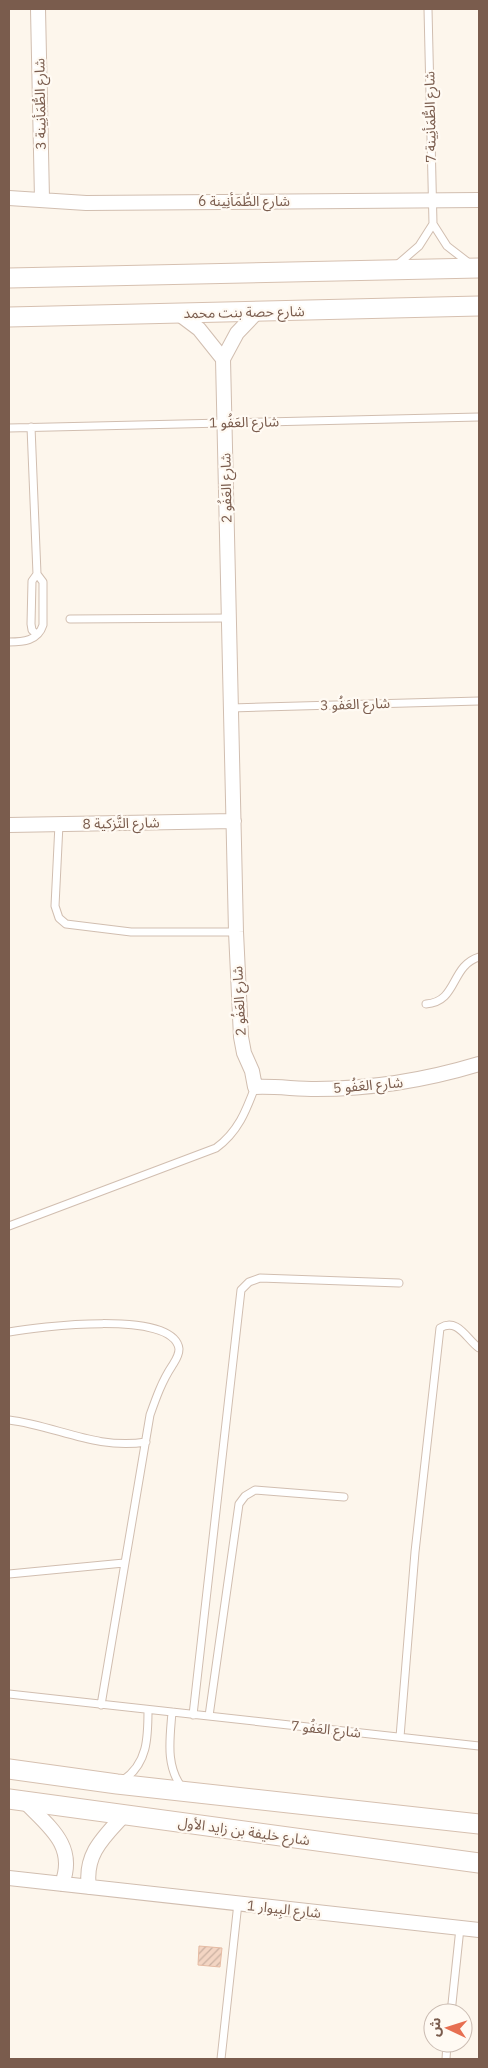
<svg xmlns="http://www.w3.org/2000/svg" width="488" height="2068" viewBox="0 0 488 2068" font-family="'IBM Plex Sans','Noto Sans Arabic',sans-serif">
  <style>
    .building { fill: url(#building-hatch); stroke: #e6bba3 }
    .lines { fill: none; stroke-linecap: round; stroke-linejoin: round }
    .lane-casing { stroke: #d1beb0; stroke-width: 9 }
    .street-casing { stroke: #d1beb0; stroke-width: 16 }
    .secondary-casing { stroke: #d6c0b0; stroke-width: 21 }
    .lane { stroke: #fff; stroke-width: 7 }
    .street { stroke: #fff; stroke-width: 14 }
    .secondary { stroke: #fff; stroke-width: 19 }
    .labels { text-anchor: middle; stroke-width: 4.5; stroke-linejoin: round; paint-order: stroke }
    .street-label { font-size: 14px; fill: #7a5c4d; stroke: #fffaf3 }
  </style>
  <defs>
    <pattern id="building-hatch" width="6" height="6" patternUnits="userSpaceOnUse" patternTransform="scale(1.25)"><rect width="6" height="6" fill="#f3d5c3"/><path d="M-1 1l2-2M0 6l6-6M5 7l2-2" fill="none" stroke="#cab0a1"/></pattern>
  </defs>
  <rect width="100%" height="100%" fill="#fdf6ec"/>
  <path class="building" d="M199 1946 222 1948 220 1967 198 1965Z"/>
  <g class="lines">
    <g class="lane-casing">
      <path id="lane" d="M428 9 433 224 447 246 469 263
        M397 265 419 246 433 224
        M9 428 479 417
        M70 619 229 618
        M36 634 32 630 31 624 32 581 37 574
        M9 642C23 642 38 641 43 625V582L37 574 31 427
        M231 708 479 701
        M59 824 55 906 59 918 66 924 131 932H236
        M426 1004C458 1002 450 966 479 957
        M9 1226 216 1148C238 1132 246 1111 255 1087
        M9 1332C36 1327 174 1309 179 1349 179 1356 175 1361 172 1366 162 1381 156 1398 150 1415L101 1705
        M9 1420C57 1426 96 1450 146 1442
        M9 1574 124 1563
        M9 1694 479 1746
        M172 1712C170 1739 165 1766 183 1789
        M193 1715 241 1290 249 1282 260 1278 399 1283
        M209 1716 239 1504 245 1496 255 1490 344 1497
        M400 1737 415 1552 440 1328C458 1317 467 1340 479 1348
        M122 1781C148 1764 148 1737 148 1710
        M451 2013 460 1928
        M221 2059 238 1903
        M446 2059 447 2043"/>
    </g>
    <g class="street-casing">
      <path id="street" d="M38 9 42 199
        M9 198 86 203 479 200
        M257 312 237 333 223 359 236 932 241 1037 244 1053 252 1071 255 1087C275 1086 296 1089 316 1089 372 1089 426 1080 479 1064
        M179 314 199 329 223 359
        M9 825 234 821
        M24 1801C48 1826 77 1845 62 1884
        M9 1878 479 1930
        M89 1887C84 1854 104 1837 124 1815"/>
    </g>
    <g class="secondary-casing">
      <path id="secondary" d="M9 278 479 268
        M9 317 479 306
        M9 1769 117 1784 479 1824
        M9 1799 479 1863"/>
    </g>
    <use href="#lane" class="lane"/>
    <use href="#street" class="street"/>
    <use href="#secondary" class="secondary"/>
  </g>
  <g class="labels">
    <g class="street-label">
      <text transform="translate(40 104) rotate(-91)" y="5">شارع الطُّمَأنِينة 3</text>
      <text transform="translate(430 117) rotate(-91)" y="5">شارع الطُّمَأنِينة 7</text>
      <text x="244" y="206">شارع الطُّمَأنِينة 6</text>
      <text transform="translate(244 312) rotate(-1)" y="5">شارع حصة بنت محمد</text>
      <text transform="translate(244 422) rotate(-1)" y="5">شارع العَفُو 1</text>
      <text transform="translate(226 488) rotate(-91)" y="5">شارع العَفُو 2</text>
      <text transform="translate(355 704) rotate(-2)" y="5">شارع العَفُو 3</text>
      <text transform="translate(121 823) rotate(-1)" y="5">شارع التَّزكية 8</text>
      <text transform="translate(239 1001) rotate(-93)" y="5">شارع العَفُو 2</text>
      <text transform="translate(368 1085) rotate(-5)" y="5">شارع العَفُو 5</text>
      <text transform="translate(326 1729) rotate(6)" y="5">شارع العَفُو 7</text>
      <text transform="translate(244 1831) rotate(8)" y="5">شارع خليفة بن زايد الأول</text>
      <text transform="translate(284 1909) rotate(6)" y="5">شارع البِيوار 1</text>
    </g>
  </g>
  <rect width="488" height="2068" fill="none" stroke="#7a5c4d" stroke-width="20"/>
  <g transform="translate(448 2028) rotate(274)"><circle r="24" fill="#fffaf3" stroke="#cabbb1"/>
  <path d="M0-4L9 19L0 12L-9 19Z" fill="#e76f51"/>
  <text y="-8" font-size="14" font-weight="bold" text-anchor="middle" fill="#7a5c4d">ش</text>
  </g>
</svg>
